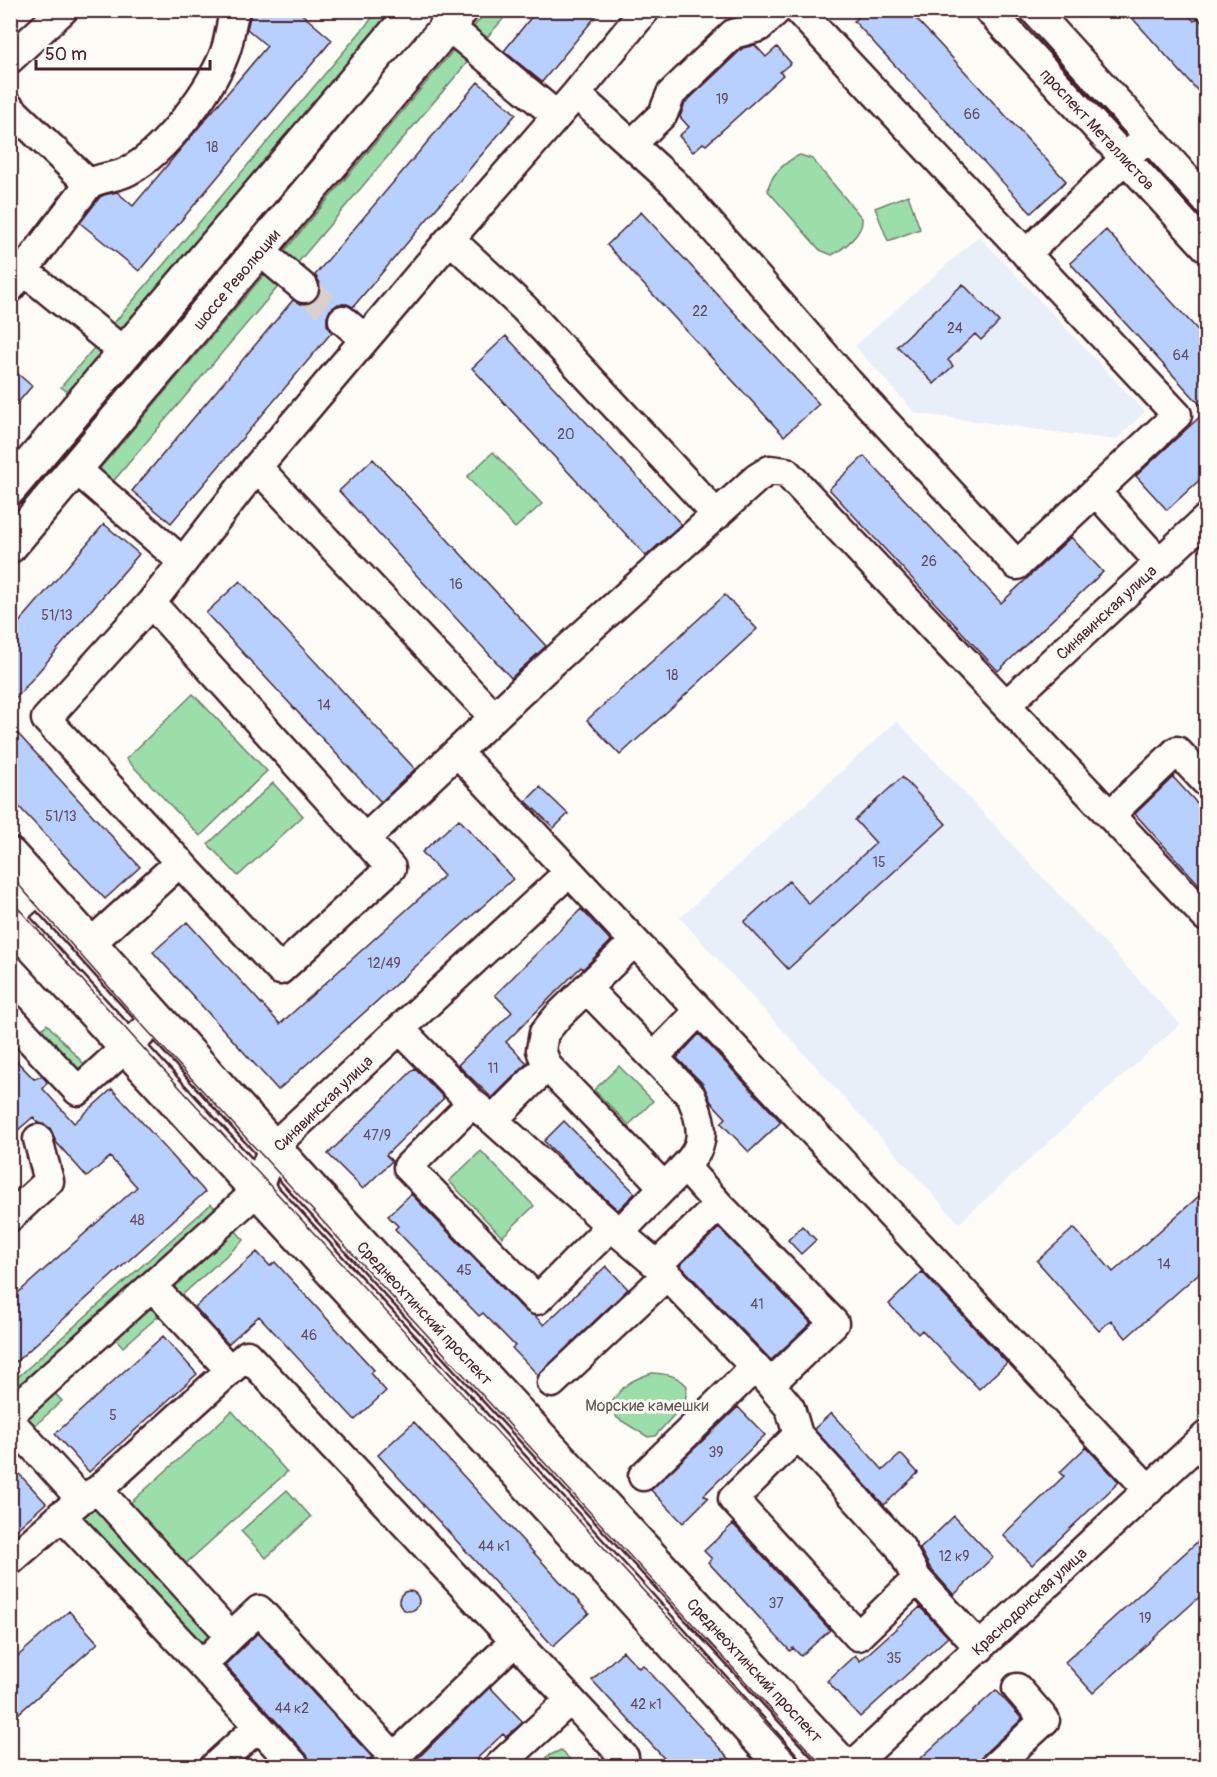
<svg xmlns="http://www.w3.org/2000/svg" width="1217" height="1777" viewBox="0 0 1217 1777" font-family="Pangolin,sans-serif">
  <style>
    .built { fill: #e8eff9 }
    .green { fill: #9bdeaa; stroke: #727e6a; stroke-width: 1.5 }
    .building { fill: #b7d0fe; stroke: #4a1f2b; stroke-width: 1.5 }
    .lines { fill: none; stroke-linecap: round; stroke-linejoin: round }
    .minor-tunnel { stroke: #d9d0ce; stroke-width: 28; stroke-dasharray: 28 14; stroke-linecap: butt }
    .minor-casing { stroke: #4a1f2b; stroke-width: 33 }
    .major-casing { stroke: #4a1f2b; stroke-width: 38 }
    .minor { stroke: #fdfcf7; stroke-width: 28 }
    .major { stroke: #fdfcf7; stroke-width: 33 }
    .tram { stroke: #4a1f2b; stroke-width: 1.5 }
    .labels { text-anchor: middle; stroke-width: 6; stroke-linejoin: round; paint-order: stroke }
    .number-label { font-size: 14px; fill: #654b60 }
    .street-label { font-size: 16px; fill: #4a1f2b; stroke: #fdfcf7 }
    .park-label { font-size: 16px; fill: #625851; stroke: #fdfcf7 }
  </style>
  <rect width="100%" height="100%" fill="#fdfcf7"/>
  <filter id="ink" filterUnits="userSpaceOnUse"><feTurbulence type="fractalNoise" baseFrequency=".0167" numOctaves="2"/><feDisplacementMap in="SourceGraphic" scale="12" xChannelSelector="R" yChannelSelector="G"/><feConvolveMatrix kernelMatrix="1 2 1 2 8 2 1 2 1" color-interpolation-filters="sRGB"/></filter>
  <g filter="url(#ink)">
    <path class="built" d="M979 236 1145 412 1115 440 915 413 855 346Z
      M897 721 1180 1024 959 1223 680 918Z"/>
    <path class="green" d="M378 11H391L116 335 109 329Z
      M487 11H510L483 42 470 31Z
      M457 46 471 58 295 266 281 255Z
      M800 155 812 159 862 218C864 232 845 248 832 255L820 250 768 191C768 177 787 160 800 155Z
      M908 195 920 229 888 241 875 208Z
      M268 270 282 282 111 484 97 472Z
      M98 343 105 349 68 392 61 387Z
      M493 452 542 504 515 528 467 477Z
      M193 694 267 771 200 836 126 759Z
      M273 783 303 816 238 876 208 844Z
      M47 1024 84 1064 72 1075 36 1035Z
      M619 1066 653 1101 629 1125 594 1090Z
      M481 1151 534 1206 502 1237 449 1181Z
      M211 1204 218 1211 11 1398 10 1384Z
      M234 1229 244 1240 174 1302 166 1289Z
      M152 1302 164 1311 123 1347 114 1337Z
      M652 1373C667 1374 677 1375 687 1386L685 1403 655 1436 648 1437 617 1418 611 1404C622 1385 631 1380 652 1373Z
      M53 1391 62 1401 30 1430 24 1417Z
      M232 1411 287 1472 182 1567 127 1506Z
      M287 1490 311 1517 266 1558 241 1531Z
      M99 1503 225 1637 204 1657 77 1523Z
      M561 1750 576 1766H547L546 1757Z"/>
    <path class="building" d="M255 10H297L332 40 139 271 80 223 100 197 104 195 117 192 133 206 267 46 247 29 250 17Z
      M537 10H601L542 82 504 51Z
      M866 10H908L1066 181 1031 213 854 21Z
      M1125 10H1184L1194 21 1198 18 1206 27V100Z
      M755 45 766 57 777 47 791 63 780 72 783 75 706 145 703 143 693 152 679 136 689 127 680 117 685 103 743 48Z
      M478 82 516 114 353 307 347 304H338L330 310 327 317V325L332 332 171 523 132 491 293 300 301 304H309L317 298 320 290V283L315 275Z
      M641 212 819 404 784 436 607 245Z
      M1106 230 1206 339V474L1167 510 1136 476 1206 411 1070 263Z
      M963 284 999 322 981 340 975 334 948 360 953 366 934 384 897 346Z
      M506 336 681 524 646 556 472 368Z
      M10 367 32 386 10 412Z
      M864 456 1001 603 1071 537 1103 572 998 671 829 489Z
      M373 459 546 646 511 678 339 491Z
      M104 524 139 554 10 705V633Z
      M240 581 415 769 381 802 206 613Z
      M725 595 757 629 620 755 587 720Z
      M10 725 140 867 105 899 10 797Z
      M902 777 946 824 788 969 744 922 789 881 809 904 876 843 855 820Z
      M1173 777 1206 813V892L1135 814Z
      M540 787 568 814 554 828 526 801Z
      M459 819 513 879 278 1090 153 952 187 922 280 1024 444 876 422 852Z
      M581 909 611 941 583 969 581 967 506 1042 527 1063 492 1098 458 1065 512 1012 495 995Z
      M699 1034 781 1122 749 1152 721 1123 726 1118 711 1102 703 1084 677 1058Z
      M10 1054 34 1079 42 1076 47 1082 43 1089 74 1123 112 1089 205 1192 10 1367V1300L137 1187 110 1157 87 1177 56 1142 50 1128 38 1123 33 1117 10 1137Z
      M415 1068 444 1098 386 1155 392 1161 363 1189 328 1154Z
      M564 1121 635 1193 618 1210 569 1166 544 1141Z
      M1206 1190V1267L1126 1338 1111 1320 1099 1331 1037 1261 1074 1228 1113 1272Z
      M411 1194 525 1311 535 1316 544 1325 606 1266 628 1289 538 1375 512 1348 515 1346 483 1313 479 1316 395 1229 398 1226 388 1216Z
      M802 1226 816 1240 801 1254 788 1240Z
      M719 1228 811 1323 771 1360 680 1265Z
      M257 1252 270 1266 275 1262 374 1370 370 1373 386 1391 355 1420 259 1316 228 1344 195 1307Z
      M922 1272 1007 1363 979 1389 922 1330 918 1334 889 1304Z
      M163 1336 197 1374 89 1472 55 1434Z
      M738 1407 765 1435 704 1495 708 1498 683 1523 651 1490Z
      M831 1413 883 1470 901 1454 918 1473 884 1505 814 1429Z
      M414 1422 589 1613 553 1646 378 1455Z
      M1086 1447 1119 1482 1032 1565 1003 1535 1064 1476 1060 1472Z
      M10 1464 46 1503 10 1535Z
      M954 1516 993 1557 954 1595 931 1569 920 1549Z
      M733 1524 830 1630 801 1656 793 1648 790 1651 708 1562 712 1559 704 1551Z
      M1206 1534V1591L1093 1693 1065 1662Z
      M399 1601a10 10 0 1 1 20 0a10 10 0 1 1-20 0Z
      M920 1607 948 1637 860 1717 827 1681 855 1655 860 1661Z
      M69 1611 98 1643 10 1721V1663Z
      M258 1633 372 1757 362 1767H313L307 1755 225 1665Z
      M623 1651 639 1668 643 1665 737 1767H672L592 1680Z
      M490 1687 523 1722 506 1737 503 1734 468 1767H409Z
      M996 1690 1022 1719 984 1754 976 1767H911Z"/>
    <g class="lines">
      <path class="minor-tunnel" d="M304 288 343 320"/>
      <g class="minor-casing">
        <path id="minor" d="M989 10 1206 247
          M1034 10 1206 200
          M448 26 557 116
          M10 59 63 10
          M576 94 674 183 848 382 1017 565 1177 415 798 10
          M10 108 89 184
          M631 145 663 114 671 94 733 34 759 27 777 10
          M450 239 524 308 717 515
          M260 251 304 288
          M1026 254 1139 145
          M23 270 125 353
          M10 288 89 184C101 176 116 178 128 171 164 153 216 85 227 46 230 34 231 23 235 10
          M343 320 365 339
          M257 467 494 717
          M76 469 183 562
          M1096 492 1160 563
          M151 603 391 868 280 970 46 719 151 603 257 467 450 239 576 94 645 10
          M1006 705 1206 519
          M457 752 1149 1490
          M1110 815 1177 751 1206 782
          M365 839 544 670 757 478 770 470 786 472 1206 917
          M10 915 40 888
          M90 944 180 862
          M586 988 691 1096C712 1144 698 1154 664 1187
          M10 1018 78 1091 157 1019
          M400 1029 472 1103 493 1120 547 1066 541 1050 544 1033 558 1016 634 942
          M654 1057 699 1011
          M472 1103 408 1167 537 1300 611 1226
          M493 1120 619 1233 664 1187 547 1066
          M685 1167 719 1205
          M10 1217 49 1181 38 1139
          M619 1233 657 1265 719 1205 834 1323 770 1384 755 1367 643 1476
          M657 1265 755 1367
          M152 1286 230 1370
          M552 1383 667 1275
          M770 1384 790 1408 798 1435 900 1547 917 1579 980 1648
          M10 1414 257 1191 273 1147 569 872
          M10 1421 81 1499
          M798 1435 733 1499 858 1636 917 1579
          M98 1490 231 1636 202 1665 295 1766
          M61 1515 202 1665
          M10 1561 81 1499 98 1490 247 1355 515 1641
          M231 1636 259 1610 395 1758
          M215 1766 258 1727
          M385 1766 515 1641 624 1757 625 1766
          M499 1766 570 1700
          M852 1766 1206 1436
          M995 1766 1045 1720 1017 1688"/>
      </g>
      <g class="major-casing">
        <path id="major" d="M10 488 415 10
          M10 546 461 10
          M10 855 312 1190 844 1766
          M10 921 634 1600 783 1766"/>
      </g>
      <use href="#minor" class="minor"/>
      <use href="#major" class="major"/>
      <path class="tram" d="M10 875 146 1029 823 1766
        M10 899 135 1039 805 1766"/>
    </g>
  </g>
  <g class="labels">
    <g class="number-label">
      <text x="722" y="104">19</text>
      <text x="972" y="119">66</text>
      <text x="212" y="152">18</text>
      <text x="700" y="316">22</text>
      <text x="955" y="333">24</text>
      <text x="1181" y="360">64</text>
      <text x="566" y="439">20</text>
      <text x="929" y="566">26</text>
      <text x="456" y="589">16</text>
      <text x="57" y="620">51/13</text>
      <text x="672" y="680">18</text>
      <text x="324" y="710">14</text>
      <text x="61" y="821">51/13</text>
      <text x="879" y="867">15</text>
      <text x="384" y="968">12/49</text>
      <text x="493" y="1073">11</text>
      <text x="377" y="1140">47/9</text>
      <text x="137" y="1225">48</text>
      <text x="1164" y="1269">14</text>
      <text x="464" y="1275">45</text>
      <text x="757" y="1309">41</text>
      <text x="309" y="1340">46</text>
      <text x="113" y="1420">5</text>
      <text x="716" y="1457">39</text>
      <text x="494" y="1551">44 к1</text>
      <text x="954" y="1561">12 к9</text>
      <text x="776" y="1608">37</text>
      <text x="1145" y="1623">19</text>
      <text x="894" y="1663">35</text>
      <text x="646" y="1709">42 к1</text>
      <text x="292" y="1713">44 к2</text>
    </g>
    <g class="street-label">
      <text transform="translate(1098 129) rotate(47)" y="6">проспект Металлистов</text>
      <text transform="translate(236 279) rotate(-50)" y="6">шоссе Революции</text>
      <text transform="translate(1106 612) rotate(-43)" y="6">Синявинская улица</text>
      <text transform="translate(323 1103) rotate(-44)" y="6">Синявинская улица</text>
      <text transform="translate(425 1313) rotate(47)" y="6">Среднеохтинский проспект</text>
      <text transform="translate(1029 1601) rotate(-43)" y="6">Краснодонская улица</text>
      <text transform="translate(755 1670) rotate(47)" y="6">Среднеохтинский проспект</text>
    </g>
    <g class="park-label">
      <text x="647" y="1411">Морские камешки</text>
    </g>
  </g>
  <rect width="1217" height="1777" fill="none" stroke="#fdfcf7" stroke-width="36"/>
  <rect x="18" y="18" width="1181" height="1741" fill="none" stroke="#4a1f2b" stroke-width="2" filter="url(#ink)"/>
  <path d="M36 60v9h174v-9" fill="none" stroke="#4a1f2b" stroke-width="3"/>
  <text x="45" y="60" font-size="18" fill="#4a1f2b" stroke="#fdfcf7" stroke-width="4.5" paint-order="stroke">50 m</text>
</svg>
